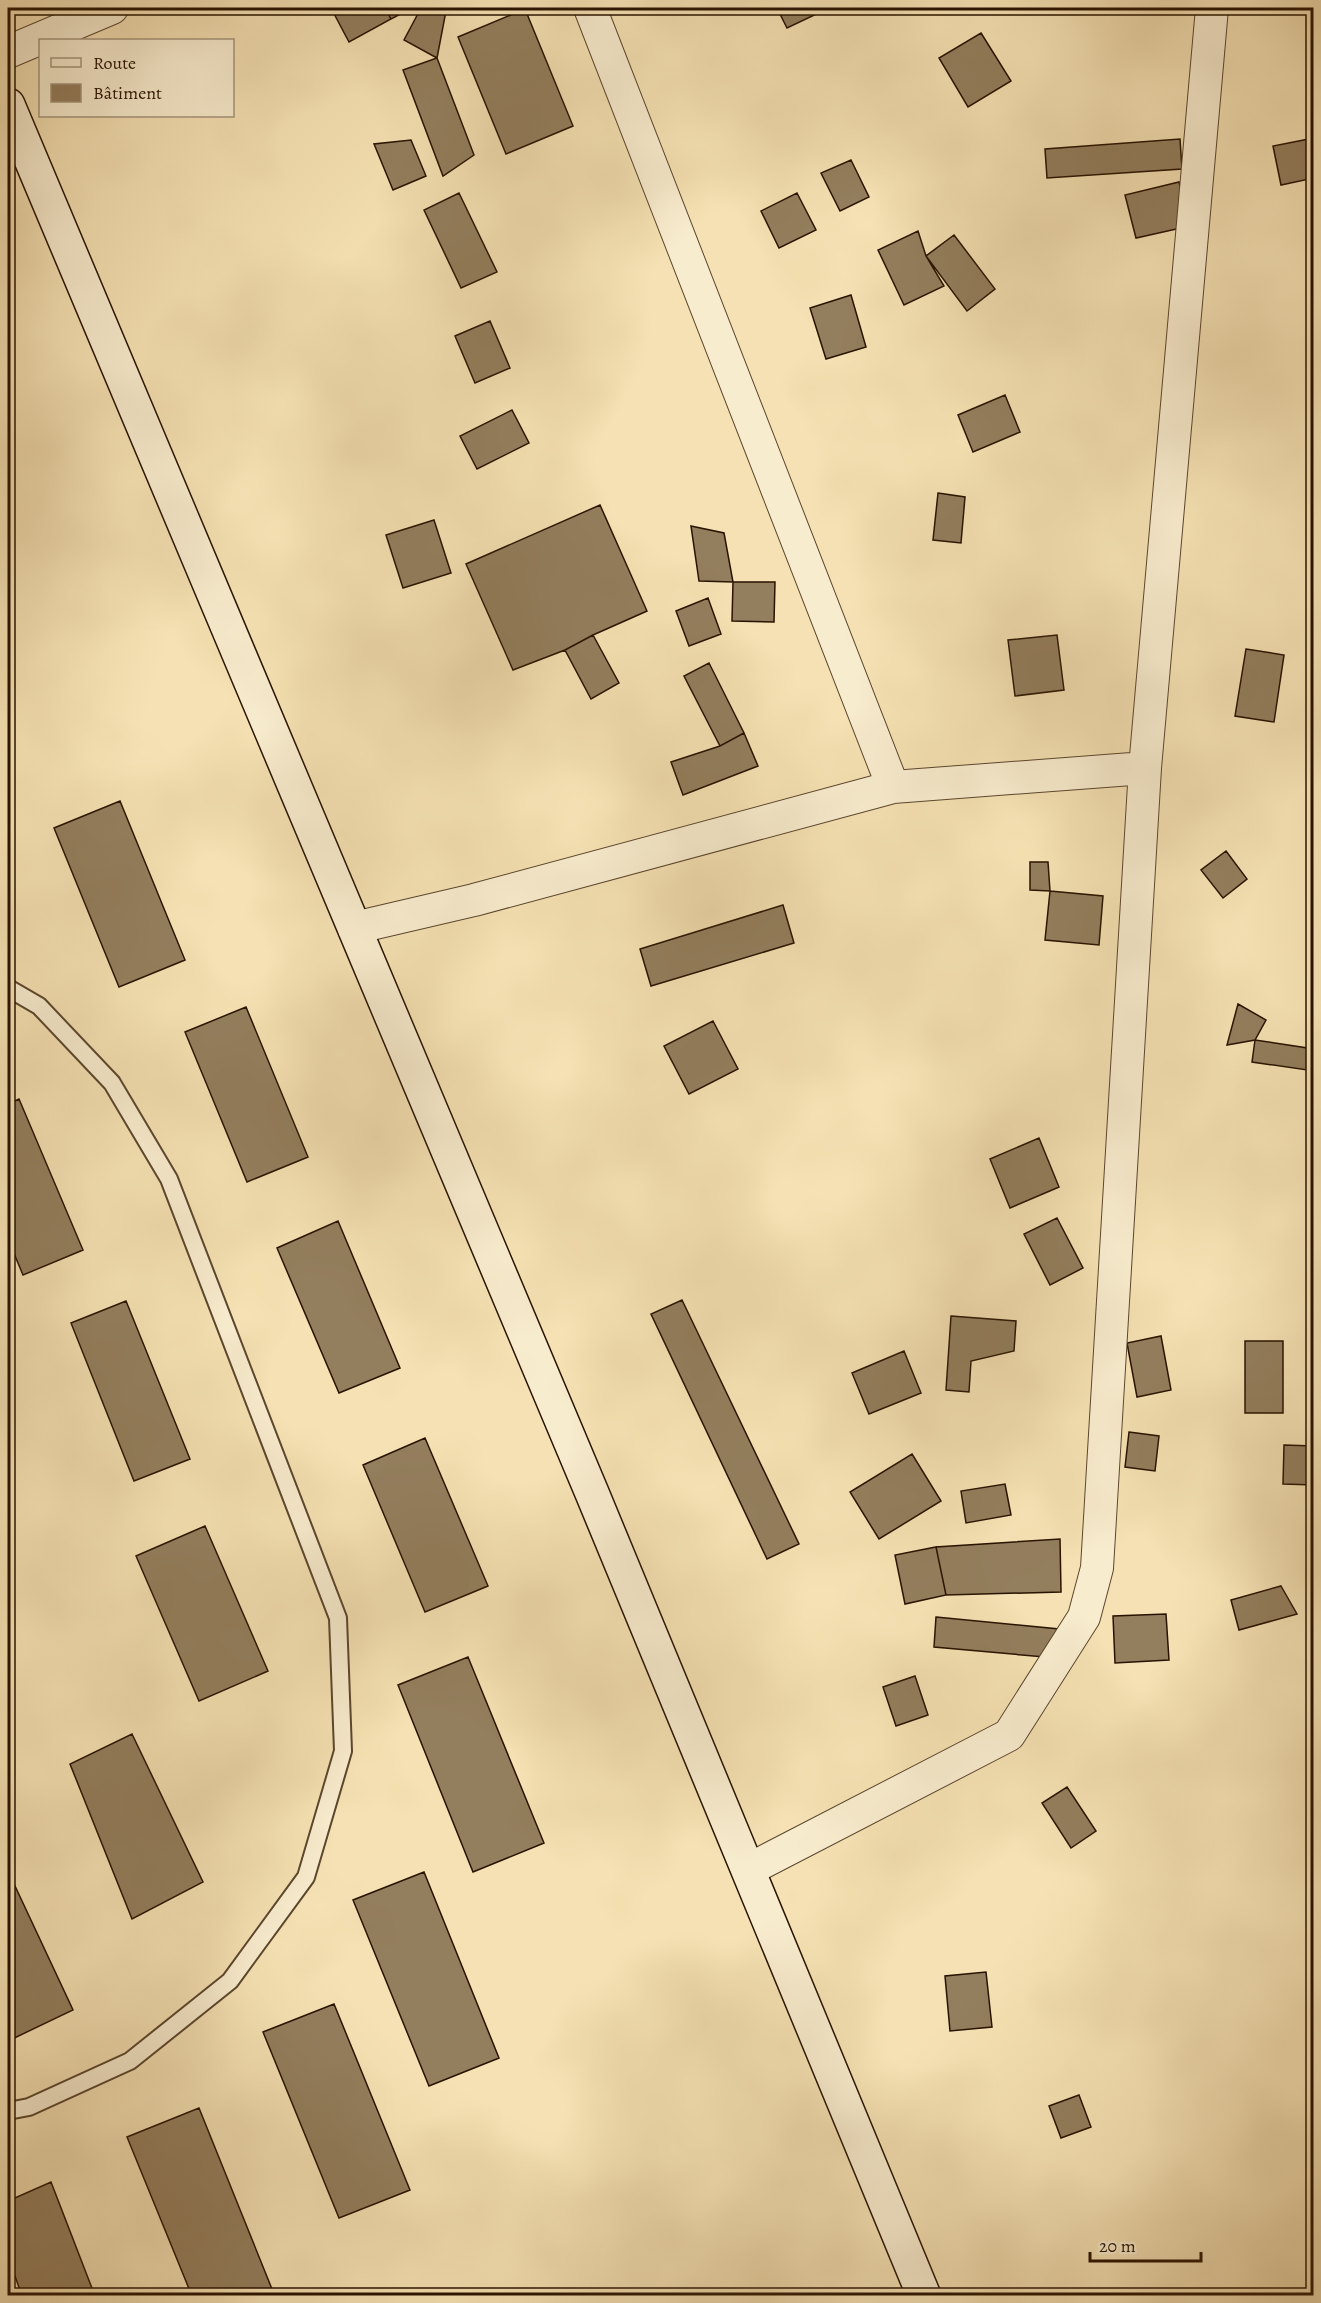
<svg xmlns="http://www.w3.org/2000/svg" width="1321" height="2303" viewBox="0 0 1321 2303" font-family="Alegreya,serif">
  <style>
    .building { fill: #937e5d; stroke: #281300; stroke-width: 1.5 }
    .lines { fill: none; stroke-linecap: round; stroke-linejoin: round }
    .lane-casing { stroke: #5b462d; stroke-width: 20 }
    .street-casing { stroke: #5b462d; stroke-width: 34 }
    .secondary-casing { stroke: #281300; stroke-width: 36 }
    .lane { stroke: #f8ecce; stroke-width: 16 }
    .street { stroke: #f8ecce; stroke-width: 32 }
    .secondary { stroke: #f8ecce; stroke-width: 33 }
  </style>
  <rect width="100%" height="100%" fill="#f5e1b3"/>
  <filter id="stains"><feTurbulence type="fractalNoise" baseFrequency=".00333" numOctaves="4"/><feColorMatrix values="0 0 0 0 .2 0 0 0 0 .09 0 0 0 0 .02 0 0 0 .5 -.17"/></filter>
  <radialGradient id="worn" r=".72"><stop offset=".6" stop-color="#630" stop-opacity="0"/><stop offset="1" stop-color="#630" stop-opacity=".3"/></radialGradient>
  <path class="building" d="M331 8H385L391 19 349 42Z
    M385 8H412L391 19Z
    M421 8H439L446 11 437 58 404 40Z
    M777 8H829L787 28Z
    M525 9 573 126 506 154 458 37Z
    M981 33 1011 81 968 107 939 58Z
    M437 58 474 155 443 176 403 70Z
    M1314 138V178L1281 185 1273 146Z
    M1180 139 1182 169 1047 178 1045 149Z
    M411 140 426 176 393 190 374 144Z
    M851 160 869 197 840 211 821 173Z
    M1179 182 1190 226 1136 238 1125 195Z
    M459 193 497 272 461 288 424 210Z
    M797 193 816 230 779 248 761 211Z
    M918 231 926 256 944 286 904 305 878 250Z
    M954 235 995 289 967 311 926 256Z
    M851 295 866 347 826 359 810 308Z
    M490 321 510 368 475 383 455 336Z
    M1005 395 1020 432 973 452 958 415Z
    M512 410 529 443 477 469 460 436Z
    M938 493 965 497 961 543 933 540Z
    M600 505 647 611 593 635 565 650 513 670 466 564Z
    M434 520 451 573 403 588 386 535Z
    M691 526 724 533 733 582 699 581Z
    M733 582H775L774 622 732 621Z
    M708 598 721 634 689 646 676 611Z
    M593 635 619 683 591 699 565 650Z
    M1057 635 1064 690 1015 696 1008 640Z
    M1246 649 1284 655 1274 722 1235 716Z
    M709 663 744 733 720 746 684 676Z
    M1314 664V707H1311L1307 665Z
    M744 733 758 766 683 795 671 762 720 746Z
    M120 801 185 960 119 987 54 828Z
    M1226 851 1247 879 1223 898 1201 870Z
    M1030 862H1048L1050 891 1030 890Z
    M1050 891 1103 896 1099 945 1045 940Z
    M783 905 794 943 651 986 640 949Z
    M1238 1004 1266 1020 1255 1040 1227 1045Z
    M246 1007 308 1157 247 1182 185 1032Z
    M713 1021 738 1069 689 1094 664 1046Z
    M1255 1040 1314 1049V1071L1252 1062Z
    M19 1099 83 1250 23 1275 8 1239V1104Z
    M1039 1138 1059 1187 1010 1208 990 1159Z
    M1057 1218 1083 1268 1050 1285 1024 1234Z
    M338 1221 400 1368 339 1393 277 1248Z
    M682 1300 799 1544 767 1559 651 1314Z
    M126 1301 190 1459 134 1481 71 1323Z
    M951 1316 1016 1321 1014 1351 971 1361 969 1392 946 1390Z
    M1161 1336 1171 1390 1137 1397 1127 1343Z
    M1245 1341H1283V1413H1245Z
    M904 1351 921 1393 869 1414 852 1373Z
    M1129 1432 1159 1436 1155 1471 1125 1467Z
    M425 1438 488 1586 425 1612 363 1465Z
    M1284 1445 1314 1446V1485L1283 1484Z
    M912 1454 941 1501 879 1539 850 1492Z
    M1005 1484 1011 1515 966 1523 961 1491Z
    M205 1526 268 1671 199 1701 136 1556Z
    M1060 1539 1061 1592 946 1595 936 1547Z
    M936 1547 946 1595 905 1604 895 1555Z
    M1281 1586 1297 1614 1239 1630 1231 1600Z
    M1166 1614 1169 1660 1115 1663 1113 1616Z
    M936 1617 1059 1629 1056 1658 934 1647Z
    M468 1657 544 1843 473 1872 398 1685Z
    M915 1676 928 1715 896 1726 883 1687Z
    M132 1734 203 1882 132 1919 70 1764Z
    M1067 1787 1096 1831 1071 1848 1042 1803Z
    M8 1871 73 2010 8 2041Z
    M424 1872 499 2058 429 2086 353 1900Z
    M986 1972 992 2027 950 2031 945 1976Z
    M334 2004 410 2190 339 2218 263 2032Z
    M1079 2095 1091 2127 1061 2138 1049 2106Z
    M199 2108 274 2294 270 2296H192L127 2137Z
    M51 2182 95 2296H22L8 2256V2201Z"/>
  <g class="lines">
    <g class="lane-casing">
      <path id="lane" d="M8 988 39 1006 112 1083 169 1179 338 1618 343 1751 306 1877 230 1981 130 2061 29 2107 8 2111"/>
    </g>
    <g class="street-casing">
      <path id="street" d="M590 8 893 787
        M8 52 112 8
        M354 928 474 900 893 787 1145 768
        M748 1870 1009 1735 1084 1617 1097 1568 1145 768 1212 8"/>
    </g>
    <g class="secondary-casing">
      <path id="secondary" d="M8 105 592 1493 924 2296"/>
    </g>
    <use href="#lane" class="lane"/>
    <use href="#street" class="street"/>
    <use href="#secondary" class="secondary"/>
  </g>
  <rect width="1321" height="2303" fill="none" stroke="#f5e1b3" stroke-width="30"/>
  <rect x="9" y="9" width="1303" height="2285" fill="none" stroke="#281300" stroke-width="3"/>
  <rect x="15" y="15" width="1291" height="2273" fill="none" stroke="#281300" stroke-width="1.5"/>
  <rect x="39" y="39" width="195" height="78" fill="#f8ecce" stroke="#a5957c" stroke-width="1.5"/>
  <rect x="51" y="58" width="30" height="9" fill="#f8ecce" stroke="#a5957c" stroke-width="1.5"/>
  <text x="93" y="69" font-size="18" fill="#281300">Route</text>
  <rect x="51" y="84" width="30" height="18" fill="#937e5d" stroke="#a5957c" stroke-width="1.5"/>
  <text x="93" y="99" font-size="18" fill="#281300">Bâtiment</text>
  <path d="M1090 2252v9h111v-9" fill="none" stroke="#281300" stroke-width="3"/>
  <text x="1099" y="2252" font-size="18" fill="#281300" stroke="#f8ecce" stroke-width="4.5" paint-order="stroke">20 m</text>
  <rect width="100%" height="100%" filter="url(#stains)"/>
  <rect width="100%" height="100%" fill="url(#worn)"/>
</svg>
